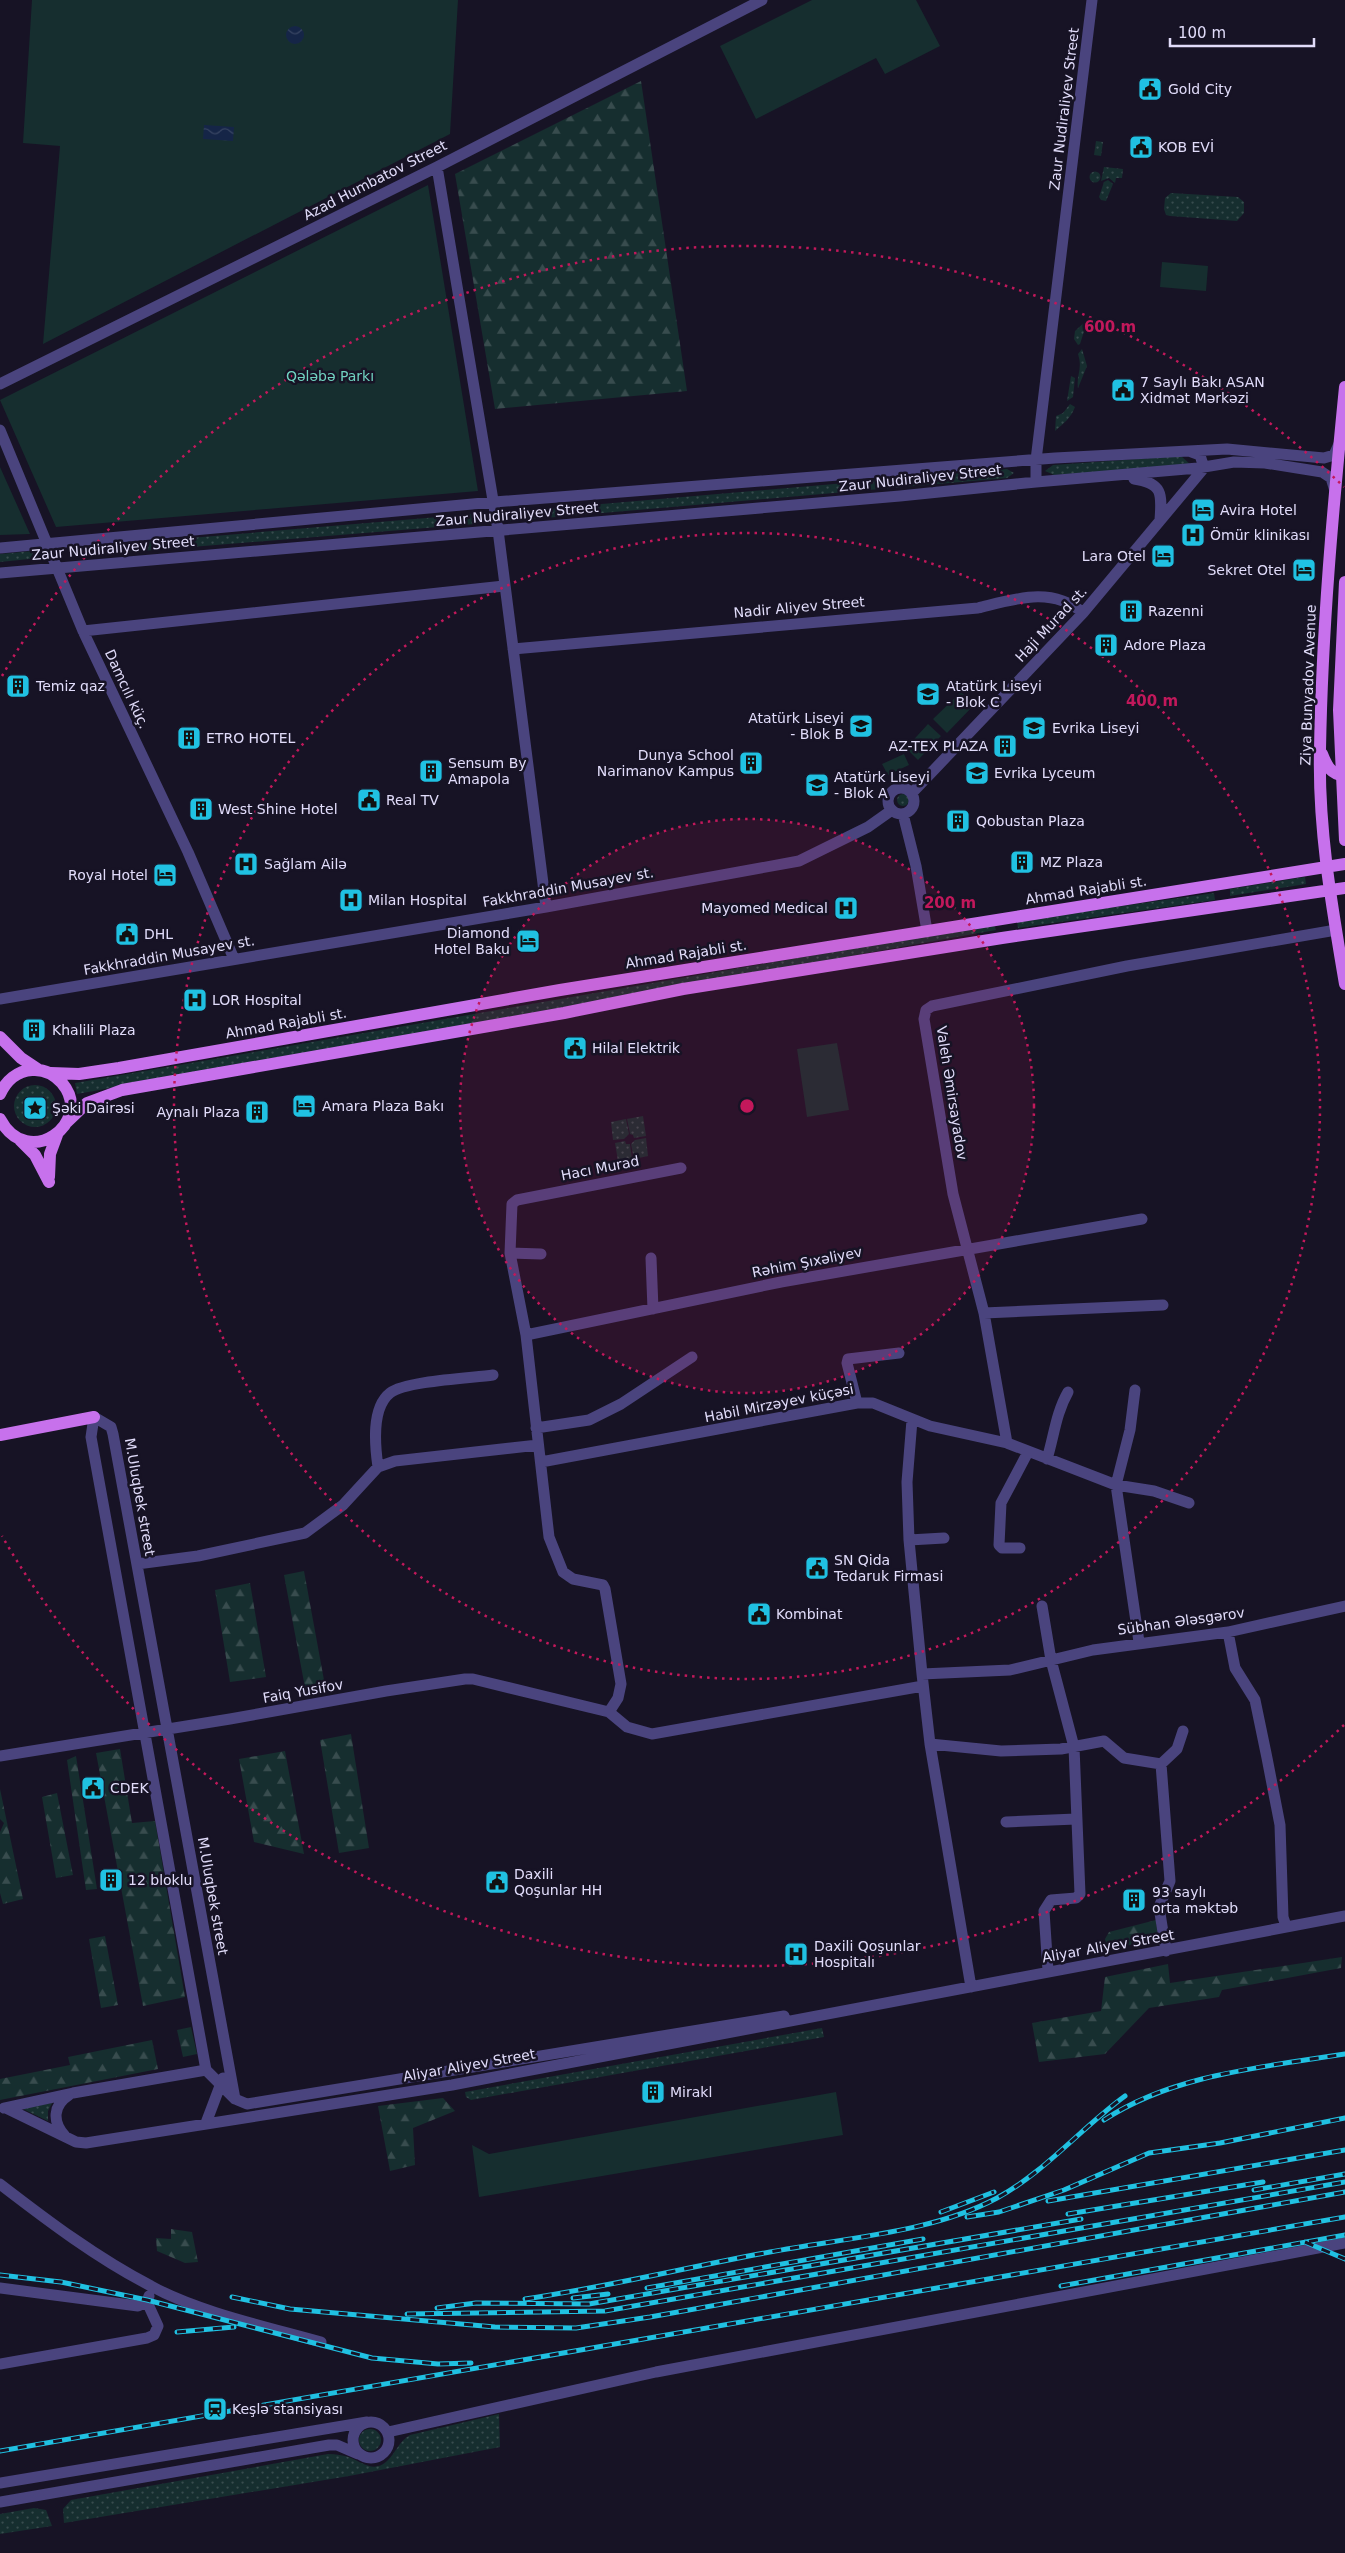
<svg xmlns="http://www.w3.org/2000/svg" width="1345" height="2553" viewBox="0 0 1345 2553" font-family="'DejaVu Sans',sans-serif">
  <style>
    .grass { fill: url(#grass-dots) }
    .forest { fill: url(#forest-firs) }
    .green { fill: #162e2f }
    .water { fill: url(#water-waves) }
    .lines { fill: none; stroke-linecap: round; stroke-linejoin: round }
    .minor { stroke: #4a447e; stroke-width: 11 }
    .major { stroke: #c771ec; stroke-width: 12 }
    .rail-casing { stroke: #20c1e2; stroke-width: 5 }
    .rail { stroke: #171325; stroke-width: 3; stroke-dasharray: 9; stroke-linecap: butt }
    .major-bridge { stroke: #c771ec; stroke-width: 12 }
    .ring { fill: none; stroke: #c2185b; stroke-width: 2.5; stroke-dasharray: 2.5 5 }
    .labels { text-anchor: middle; stroke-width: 5; stroke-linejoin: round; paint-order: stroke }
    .poi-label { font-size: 14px; fill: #e1dcfa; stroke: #171325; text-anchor: start }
    .street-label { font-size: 14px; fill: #e1dcfa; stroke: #171325 }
    .park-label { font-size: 14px; fill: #70d2c0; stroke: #171325 }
    .centre { fill: #c2185b; stroke: #171325; stroke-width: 2.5 }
    .ring-label { font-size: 15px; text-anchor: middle; font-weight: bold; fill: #c2185b; stroke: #171325; stroke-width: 5; stroke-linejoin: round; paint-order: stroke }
  </style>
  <defs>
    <pattern id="grass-dots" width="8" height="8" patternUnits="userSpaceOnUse" patternTransform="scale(1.25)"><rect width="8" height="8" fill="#162e2f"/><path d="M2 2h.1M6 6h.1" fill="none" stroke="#384c4e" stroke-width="1.8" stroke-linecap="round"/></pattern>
    <pattern id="forest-firs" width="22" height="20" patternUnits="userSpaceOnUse" patternTransform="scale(1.25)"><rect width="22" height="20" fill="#162e2f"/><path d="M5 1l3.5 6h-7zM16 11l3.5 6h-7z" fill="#384c4e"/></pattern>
    <pattern id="water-waves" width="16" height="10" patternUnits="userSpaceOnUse" patternTransform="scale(1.25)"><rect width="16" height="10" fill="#152547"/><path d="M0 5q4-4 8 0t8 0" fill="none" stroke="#374462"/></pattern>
  </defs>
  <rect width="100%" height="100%" fill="#171325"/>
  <path class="grass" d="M1096 141 1103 142 1101 156 1094 155Z
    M1104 167 1123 169 1122 178H1116L1115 183 1109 178 1101 181Z
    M1089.5 177a5.5 5.5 0 1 1 11 0a5.5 5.5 0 1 1-11 0Z
    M1108 180 1113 184 1106 201 1101 200 1099 197 1104 182Z
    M1171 193 1238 197 1244 202V213L1237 221 1170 216 1166 215 1164 209 1165 198Z
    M1088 319 1080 344 1078 345 1074 339 1075 331Z
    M1082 349 1087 366 1078 388C1076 375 1083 369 1078 354Z
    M1071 376 1075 378 1073 397 1067 401Z
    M1070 404 1075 407C1071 418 1064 423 1055 431L1056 416 1063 413Z
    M1181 456 1192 466 1054 475 1045 471 1053 465Z
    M1007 469 1014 473 1007 478 510 521 509 512Z
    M474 514 475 524 80 556 71 548Z
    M33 551 39 558 0 562V554Z
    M897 800a6 6 0 1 1 12 0a6 6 0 1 1-12 0Z
    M1305 877 1306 884 1230 896V889Z
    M1214 893 1215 900 1018 928 1017 921Z
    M994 924 996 930 77 1094 75 1083Z
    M14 1106a21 21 0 1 1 42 0a21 21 0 1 1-42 0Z
    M643 1116 646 1136 634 1138 633 1135 630 1134 627 1119Z
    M626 1119 629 1134 624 1139 613 1140 611 1122Z
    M646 1138 648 1156 634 1159 631 1144 635 1140Z
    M625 1141 626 1144H630L632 1159 618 1161 615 1143Z
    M822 2028 824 2037 471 2100 466 2097 465 2092Z
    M52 2103 48 2111V2121L21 2108Z
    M499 2414 500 2447 349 2476 64 2523 63 2509 71 2500 328 2454C336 2454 343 2455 351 2458 363 2463 374 2473 387 2461 396 2453 398 2442 410 2435Z
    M359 2440a11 11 0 1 1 22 0a11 11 0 1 1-22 0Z
    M34 2508 46 2510 52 2526 0 2534V2514Z"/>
  <path class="forest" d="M641 81 687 391 495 409 455 174Z
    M304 1571 326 1691 306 1693 284 1575Z
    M250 1583 266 1677 230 1682 215 1590Z
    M351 1734 369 1848 339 1853 320 1740Z
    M120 1749 132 1823 155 1821 185 1997 143 2006 96 1753Z
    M285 1751 304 1854 254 1842 239 1759Z
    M76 1756 97 1889 86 1890 67 1760Z
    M0 1789 23 1899 3 1904 0 1893V1832L4 1823 0 1819Z
    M57 1793 73 1875 56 1878 42 1797Z
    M1156 1920 1158 1940 1107 1949 1105 1939 1109 1932Z
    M105 1936 118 2005 101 2008 89 1939Z
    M1342 1957 1341 1968 1222 1990 1219 1997 1149 2008 1105 2054 1039 2062 1032 2023 1101 2011 1105 1977 1168 1964 1170 1983Z
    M191 2027 197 2054 183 2057 177 2030Z
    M152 2040 158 2069 0 2100V2079L70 2065 68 2057Z
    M443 2098 455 2111 413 2128 415 2165 390 2171 378 2106Z
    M171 2229 192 2232 198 2262 185 2263 157 2251 156 2238 171 2239Z"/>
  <path class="green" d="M32 0H458L450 134 43 344 60 146 23 143Z
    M812 0H916L940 46 885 74 876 58 756 119 720 46Z
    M428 185 478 491 56 527 0 400Z
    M1162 262 1208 266 1206 291 1160 287Z
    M0 467 30 534 0 535Z
    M961 692 974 705 947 733 933 719Z
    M928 724 941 736 918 760 906 748Z
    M904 754 909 765 888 775 882 764Z
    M837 1043 849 1110 807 1117 797 1049Z
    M836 2092 843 2135 479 2197 472 2145 489 2154Z"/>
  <path class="water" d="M286 35a9 9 0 1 1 18 0a9 9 0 1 1-18 0Z
    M204 125 234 127 233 141 203 139Z"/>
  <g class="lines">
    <path class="minor" d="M437 167 498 530 546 907
      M0 384 437 167 762 0
      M0 430 83 631 188 852 234 959
      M1134 479C1163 483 1162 494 1160 520
      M1036 482V460L1092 0
      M0 548 494 502 1055 458 1227 449 1324 458 1334 455 1339 444
      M0 573 900 496 1036 482 1198 468 1234 462 1265 463 1322 472 1331 478 1335 491
      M83 631 504 586
      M513 649 978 608C1015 599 1052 586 1083 613
      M888 801a13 13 0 1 1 26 0a13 13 0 1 1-26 0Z
      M912 793 1083 613 1204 468 1200 455 1189 451
      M903 814 916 866 927 931
      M0 999 546 907 799 861 868 827 892 810
      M510 1253 541 1254
      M651 1258 653 1309
      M984 1313 1163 1305
      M526 1335 781 1282 1142 1219
      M1135 1390 1130 1430 1116 1485 1139 1642
      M857 1403 847 1363 848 1359 899 1353
      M912 1420 907 1482 909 1540 922 1674 930 1744 971 1987
      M536 1428 589 1420 621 1404 692 1357
      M1007 1443 984 1313 953 1194 924 1019 926 1010 932 1006 1127 966 1336 930
      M1047 1459C1054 1436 1056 1413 1068 1392
      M541 1462 857 1403H873L930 1426 1007 1443 1116 1485 1154 1491 1189 1503
      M378 1467C375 1446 371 1408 390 1393 405 1381 471 1378 493 1375
      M909 1540 944 1538
      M1020 1548H1002L999 1545 1001 1503 1028 1452
      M137 1564 198 1556 305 1533 343 1505 378 1467 395 1461 538 1445
      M1042 1606 1051 1660 1074 1747 1080 1894 1076 1898 1051 1900 1044 1911 1048 1971
      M1228 1632 1235 1668 1255 1700 1267 1758 1280 1825 1283 1917 1286 1926
      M922 1674 1010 1670 1093 1650 1228 1632 1345 1606
      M609 1712 618 1698 621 1684 605 1589 603 1585 573 1579 563 1572 549 1537 526 1335 510 1253 512 1204 517 1200 681 1168
      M609 1712 627 1727 652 1734 923 1686
      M930 1744 1001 1751 1061 1749 1104 1741 1124 1758 1161 1764 1170 1881 1159 1907 1166 1951
      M0 1756 230 1719 386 1691 465 1679H473L609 1712
      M1161 1764 1177 1749 1183 1731
      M1006 1822 1076 1819
      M206 2070 91 1437 94 1417 111 1427 113 1434 235 2099
      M206 2070 235 2099 247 2104 784 2016
      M4 2108 73 2093 206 2070
      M6 2108 76 2142 86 2143 452 2085 1345 1916
      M206 2123 223 2078
      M65 2136C52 2122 53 2105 69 2095
      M0 2184C48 2221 97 2258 151 2286 198 2312 268 2327 321 2342
      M0 2288 138 2306 147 2302 149 2296
      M0 2364 147 2338 154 2335 158 2326 147 2302
      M353 2440a18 18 0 1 1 36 0a18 18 0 1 1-36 0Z
      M388 2432 656 2372 1345 2243
      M0 2483 367 2422
      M0 2502 329 2445H337L358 2454"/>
    <path class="major" d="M1345 387C1333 508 1322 629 1320 750 1318 829 1332 907 1345 984
      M1322 754C1327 767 1331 774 1345 776
      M0 1037 21 1058 39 1070
      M51 1073 79 1074 119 1068 560 990 1345 864
      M0 1094C6 1081 17 1071 32 1070 44 1069 54 1074 62 1083 95 1122 28 1172 0 1119
      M66 1123 87 1103 122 1090 564 1013 683 989 1002 938 1345 888
      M20 1140 35 1155 49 1182
      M49 1177 50 1154 57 1135
      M0 1435 94 1417"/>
    <g class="rail-casing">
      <path id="rail" d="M1104 2120C1174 2074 1264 2067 1345 2054
        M1254 2190 1345 2174
        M1048 2201 1345 2150
        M941 2212 994 2192
        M1068 2214 1263 2182
        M967 2217 999 2212 1064 2190 1149 2153 1220 2143 1345 2118
        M1305 2242 1345 2259
        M0 2275 61 2282 147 2300 372 2358 438 2364 471 2363
        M1061 2286 1345 2235
        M647 2288 923 2239
        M232 2297 290 2309 495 2327 576 2328 650 2317 1345 2192
        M573 2298 608 2294
        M525 2299C607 2287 688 2267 770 2252 843 2238 932 2233 997 2198 1045 2172 1081 2128 1125 2096
        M437 2308 476 2303 589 2304 1081 2219
        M407 2314 605 2311 1345 2182
        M177 2332 234 2327
        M0 2451 1345 2217"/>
    </g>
    <use href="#rail" class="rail"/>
    <path class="major-bridge" d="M1345 582 1339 710 1345 840"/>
  </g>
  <circle cx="747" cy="1106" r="287" fill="#c2185b" fill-opacity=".12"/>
  <g class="ring">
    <circle cx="747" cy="1106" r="287"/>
    <circle cx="747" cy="1106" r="573"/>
    <path d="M1344 1725A860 860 0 0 1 2 1536M2 676A860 860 0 0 1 1344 487"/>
  </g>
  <defs>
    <g id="civic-square" transform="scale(1.25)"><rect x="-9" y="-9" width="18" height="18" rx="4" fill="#20c1e2" stroke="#171325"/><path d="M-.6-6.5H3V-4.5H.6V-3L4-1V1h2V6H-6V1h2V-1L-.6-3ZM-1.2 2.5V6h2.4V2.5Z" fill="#111"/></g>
    <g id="hotel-square" transform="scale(1.25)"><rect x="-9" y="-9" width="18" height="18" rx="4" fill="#20c1e2" stroke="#171325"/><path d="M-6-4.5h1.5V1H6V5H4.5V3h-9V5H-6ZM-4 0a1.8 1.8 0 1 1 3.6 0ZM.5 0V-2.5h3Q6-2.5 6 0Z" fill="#111"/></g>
    <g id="hospital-square" transform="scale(1.25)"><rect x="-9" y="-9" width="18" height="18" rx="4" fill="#20c1e2" stroke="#171325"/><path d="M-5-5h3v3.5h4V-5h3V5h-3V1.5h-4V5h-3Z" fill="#111"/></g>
    <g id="building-square" transform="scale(1.25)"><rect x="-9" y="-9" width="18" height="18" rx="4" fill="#20c1e2" stroke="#171325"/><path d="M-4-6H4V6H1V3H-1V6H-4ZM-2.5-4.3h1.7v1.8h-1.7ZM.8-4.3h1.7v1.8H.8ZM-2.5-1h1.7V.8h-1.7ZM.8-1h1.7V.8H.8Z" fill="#111"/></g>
    <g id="school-square" transform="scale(1.25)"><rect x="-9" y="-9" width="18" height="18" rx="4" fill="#20c1e2" stroke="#171325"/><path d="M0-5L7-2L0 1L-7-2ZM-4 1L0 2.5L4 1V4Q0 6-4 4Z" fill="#111"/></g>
    <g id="sight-square" transform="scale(1.25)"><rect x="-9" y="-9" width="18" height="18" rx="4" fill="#20c1e2" stroke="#171325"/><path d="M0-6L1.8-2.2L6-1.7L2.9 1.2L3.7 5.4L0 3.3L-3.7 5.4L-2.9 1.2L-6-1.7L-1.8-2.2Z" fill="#111"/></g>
    <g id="station-square" transform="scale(1.25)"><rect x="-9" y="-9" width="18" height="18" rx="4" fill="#20c1e2" stroke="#171325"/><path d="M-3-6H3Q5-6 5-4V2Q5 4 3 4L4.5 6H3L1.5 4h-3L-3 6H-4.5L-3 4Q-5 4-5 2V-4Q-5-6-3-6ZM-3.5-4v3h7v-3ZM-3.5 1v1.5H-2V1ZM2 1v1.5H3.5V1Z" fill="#111"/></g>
  </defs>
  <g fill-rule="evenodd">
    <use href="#civic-square" x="1150" y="89"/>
    <use href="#civic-square" x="1141" y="147"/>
    <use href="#civic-square" x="1123" y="390"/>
    <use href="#hotel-square" x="1203" y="510"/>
    <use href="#hospital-square" x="1193" y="535"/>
    <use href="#hotel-square" x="1163" y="556"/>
    <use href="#hotel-square" x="1304" y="570"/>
    <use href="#building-square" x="1131" y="611"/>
    <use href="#building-square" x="1106" y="645"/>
    <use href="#building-square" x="18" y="686"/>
    <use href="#school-square" x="928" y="694"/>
    <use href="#school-square" x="861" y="726"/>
    <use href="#school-square" x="1034" y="728"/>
    <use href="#building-square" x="189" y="738"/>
    <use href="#building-square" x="1005" y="746"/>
    <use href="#building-square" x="751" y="763"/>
    <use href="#building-square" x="431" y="771"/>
    <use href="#school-square" x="977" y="773"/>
    <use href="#school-square" x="817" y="785"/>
    <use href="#civic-square" x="369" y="800"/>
    <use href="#building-square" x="201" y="809"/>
    <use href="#building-square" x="958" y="821"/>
    <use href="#building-square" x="1022" y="862"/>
    <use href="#hospital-square" x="246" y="864"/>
    <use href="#hotel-square" x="165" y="875"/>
    <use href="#hospital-square" x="351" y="900"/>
    <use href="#hospital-square" x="846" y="908"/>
    <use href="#civic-square" x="127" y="934"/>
    <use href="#hotel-square" x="528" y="941"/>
    <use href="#hospital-square" x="195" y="1000"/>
    <use href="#building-square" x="34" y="1030"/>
    <use href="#civic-square" x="575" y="1048"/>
    <use href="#hotel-square" x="304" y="1106"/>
    <use href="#sight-square" x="35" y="1108"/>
    <use href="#building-square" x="257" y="1112"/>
    <use href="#civic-square" x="817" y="1568"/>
    <use href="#civic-square" x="759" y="1614"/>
    <use href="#civic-square" x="93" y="1788"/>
    <use href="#building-square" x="111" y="1880"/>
    <use href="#civic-square" x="497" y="1882"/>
    <use href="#building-square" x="1134" y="1900"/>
    <use href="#hospital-square" x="796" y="1954"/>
    <use href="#building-square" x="653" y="2092"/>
    <use href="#station-square" x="215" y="2409"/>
  </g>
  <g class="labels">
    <g class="poi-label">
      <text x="1168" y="94">Gold City</text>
      <text x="1158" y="152">KOB EVİ</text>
      <text x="1140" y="387">7 Saylı Bakı ASAN<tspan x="1140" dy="16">Xidmət Mərkəzi</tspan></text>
      <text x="1220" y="515">Avira Hotel</text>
      <text x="1210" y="540">Ömür klinikası</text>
      <text x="1146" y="561" text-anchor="end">Lara Otel</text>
      <text x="1286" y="575" text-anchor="end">Sekret Otel</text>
      <text x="1148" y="616">Razenni</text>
      <text x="1124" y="650">Adore Plaza</text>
      <text x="36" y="691">Temiz qaz</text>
      <text x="946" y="691">Atatürk Liseyi<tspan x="946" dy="16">- Blok C</tspan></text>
      <text x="844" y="723" text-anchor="end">Atatürk Liseyi<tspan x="844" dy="16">- Blok B</tspan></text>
      <text x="1052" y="733">Evrika Liseyi</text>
      <text x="206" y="743">ETRO HOTEL</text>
      <text x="988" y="751" text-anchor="end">AZ-TEX PLAZA</text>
      <text x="734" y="760" text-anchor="end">Dunya School<tspan x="734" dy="16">Narimanov Kampus</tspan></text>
      <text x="448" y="768">Sensum By<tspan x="448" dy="16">Amapola</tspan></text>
      <text x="994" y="778">Evrika Lyceum</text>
      <text x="834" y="782">Atatürk Liseyi<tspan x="834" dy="16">- Blok A</tspan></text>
      <text x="386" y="805">Real TV</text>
      <text x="218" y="814">West Shine Hotel</text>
      <text x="976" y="826">Qobustan Plaza</text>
      <text x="1040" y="867">MZ Plaza</text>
      <text x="264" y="869">Sağlam Ailə</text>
      <text x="148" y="880" text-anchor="end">Royal Hotel</text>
      <text x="368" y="905">Milan Hospital</text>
      <text x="828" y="913" text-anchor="end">Mayomed Medical</text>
      <text x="510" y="938" text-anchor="end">Diamond<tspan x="510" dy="16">Hotel Baku</tspan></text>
      <text x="144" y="939">DHL</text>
      <text x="212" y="1005">LOR Hospital</text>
      <text x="52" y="1035">Khalili Plaza</text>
      <text x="592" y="1053">Hilal Elektrik</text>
      <text x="322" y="1111">Amara Plaza Bakı</text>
      <text x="52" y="1113">Şəki Dairəsi</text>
      <text x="240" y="1117" text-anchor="end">Aynalı Plaza</text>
      <text x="834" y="1565">SN Qida<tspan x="834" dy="16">Tedaruk Firmasi</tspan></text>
      <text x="776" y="1619">Kombinat</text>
      <text x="110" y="1793">CDEK</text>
      <text x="514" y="1879">Daxili<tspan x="514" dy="16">Qoşunlar HH</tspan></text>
      <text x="128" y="1885">12 bloklu</text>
      <text x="1152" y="1897">93 saylı<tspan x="1152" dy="16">orta məktəb</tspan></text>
      <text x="814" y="1951">Daxili Qoşunlar<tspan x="814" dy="16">Hospitalı</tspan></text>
      <text x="670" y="2097">Mirakl</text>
      <text x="232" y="2414">Keşlə stansiyası</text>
    </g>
    <g class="street-label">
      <text transform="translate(1064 109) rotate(-83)" y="5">Zaur Nudiraliyev Street</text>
      <text transform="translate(375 180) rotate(-27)" y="5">Azad Humbatov Street</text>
      <text transform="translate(920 478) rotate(-6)" y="5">Zaur Nudiraliyev Street</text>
      <text transform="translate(517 514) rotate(-5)" y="5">Zaur Nudiraliyev Street</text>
      <text transform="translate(113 548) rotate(-5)" y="5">Zaur Nudiraliyev Street</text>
      <text transform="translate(799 607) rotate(-5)" y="5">Nadir Aliyev Street</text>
      <text transform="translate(1051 624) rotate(-47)" y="5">Haji Murad st.</text>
      <text transform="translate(1308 685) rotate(-88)" y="5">Ziya Bunyadov Avenue</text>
      <text transform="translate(127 689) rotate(65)" y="5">Damcılı küç.</text>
      <text transform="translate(568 887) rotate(-10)" y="5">Fakkhraddin Musayev st.</text>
      <text transform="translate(1086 890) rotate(-9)" y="5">Ahmad Rajabli st.</text>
      <text transform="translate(686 954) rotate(-9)" y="5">Ahmad Rajabli st.</text>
      <text transform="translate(169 955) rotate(-10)" y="5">Fakkhraddin Musayev st.</text>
      <text transform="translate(286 1023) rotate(-10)" y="5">Ahmad Rajabli st.</text>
      <text transform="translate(952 1093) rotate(81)" y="5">Valeh Əmirsayadov</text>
      <text transform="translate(600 1168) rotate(-11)" y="5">Hacı Murad</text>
      <text transform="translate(807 1262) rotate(-11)" y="5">Rəhim Şıxəliyev</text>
      <text transform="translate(779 1403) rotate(-11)" y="5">Habil Mirzəyev küçəsi</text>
      <text transform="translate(140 1497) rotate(80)" y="5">M.Uluqbek street</text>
      <text transform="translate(1181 1621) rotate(-8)" y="5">Sübhan Ələsgərov</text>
      <text transform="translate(303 1691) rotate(-10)" y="5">Faiq Yusifov</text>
      <text transform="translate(213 1896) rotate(80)" y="5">M.Uluqbek street</text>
      <text transform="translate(1108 1946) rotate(-10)" y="5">Aliyar Aliyev Street</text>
      <text transform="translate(469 2065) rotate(-10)" y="5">Aliyar Aliyev Street</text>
    </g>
    <g class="park-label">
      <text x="330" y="381">Qələbə Parkı</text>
    </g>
  </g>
  <circle cx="747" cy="1106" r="8" class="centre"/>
  <g class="ring-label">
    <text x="1110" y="332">600 m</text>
    <text x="1152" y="706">400 m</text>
    <text x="950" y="908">200 m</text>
  </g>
  <path d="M1170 38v8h144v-8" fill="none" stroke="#e1dcfa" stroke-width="2.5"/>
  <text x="1178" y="38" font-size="15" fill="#e1dcfa" stroke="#171325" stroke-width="4" paint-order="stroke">100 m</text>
</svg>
